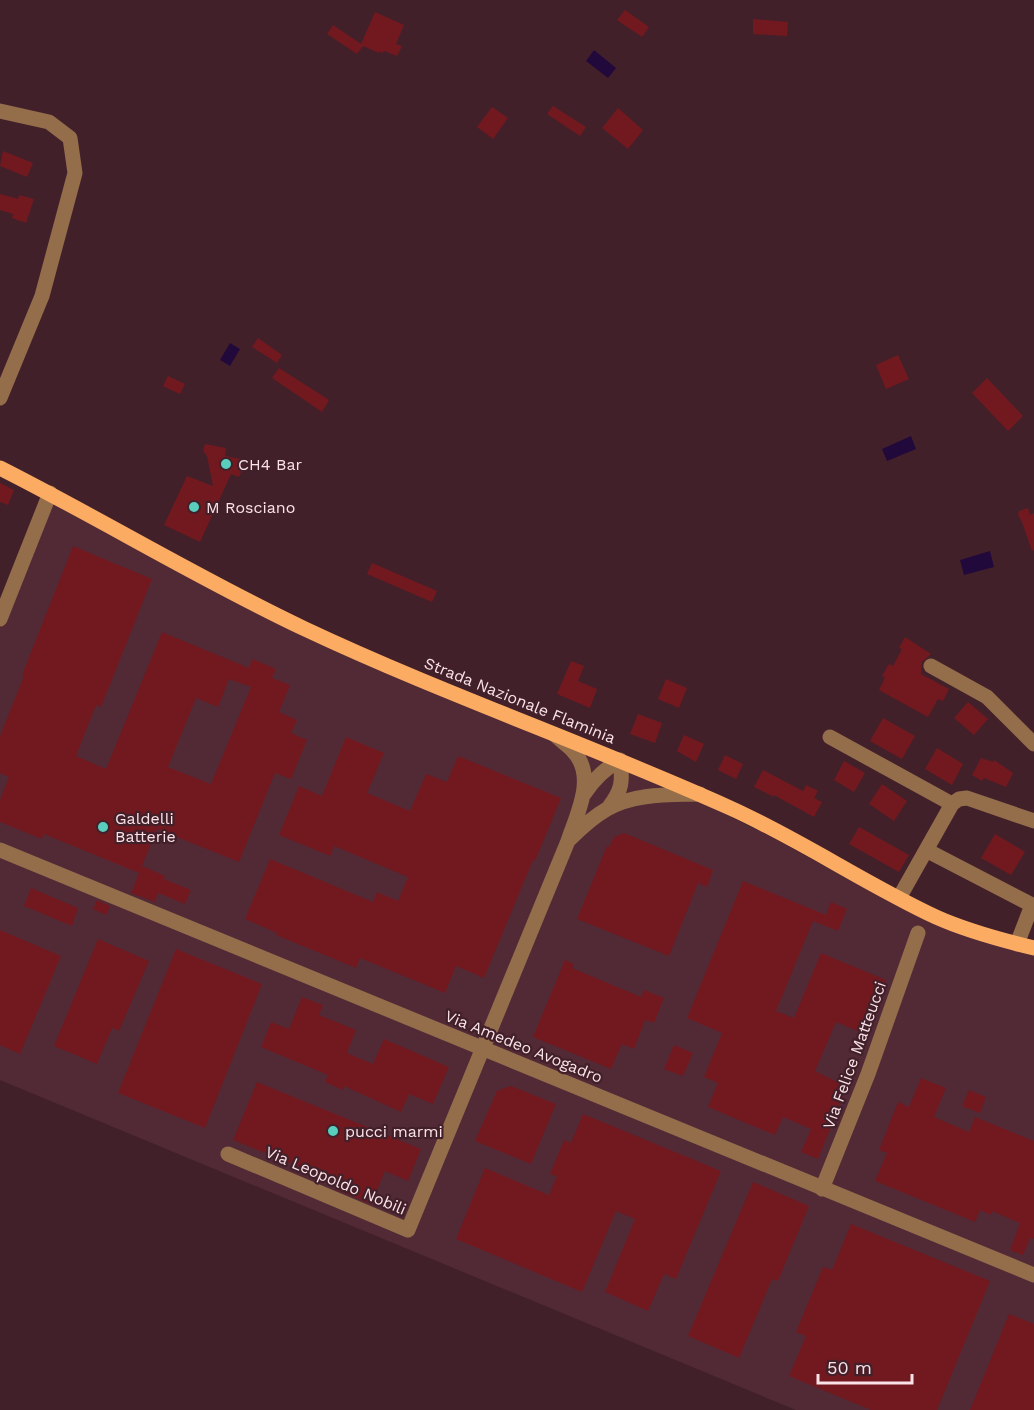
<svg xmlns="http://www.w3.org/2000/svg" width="1034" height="1410" viewBox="0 0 1034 1410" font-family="'Work Sans',sans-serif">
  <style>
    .built { fill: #522a36 }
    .water { fill: #22093c }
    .building { fill: #72191f; fill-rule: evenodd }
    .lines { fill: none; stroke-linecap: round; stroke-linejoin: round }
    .minor { stroke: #946d4b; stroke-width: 15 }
    .major { stroke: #fcac62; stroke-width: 15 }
    .poi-dot { fill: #5acebd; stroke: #42202a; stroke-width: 2 }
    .labels { text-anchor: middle; stroke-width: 4.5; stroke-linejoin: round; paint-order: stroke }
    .poi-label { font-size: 16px; fill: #fae3e8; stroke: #42202a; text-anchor: start }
    .street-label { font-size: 16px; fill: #fae3e8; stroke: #42202a }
  </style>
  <rect width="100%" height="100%" fill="#42202a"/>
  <path class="built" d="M51 501 301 634 447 699 618 766 701 802 777 840 895 905 935 924 1034 955V1410H796L0 1080V628Z"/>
  <path class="water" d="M594 50 616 68 608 78 586 61Z
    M230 343 240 349 230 366 220 360Z
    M911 436 916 449 887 461 882 449Z
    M990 551 994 567 964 575 960 560Z"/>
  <path class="building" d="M625 10 649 27 642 37 617 20Z
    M375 12 404 25 396 44 402 46 397 56 384 51 383 53 379 51V53L363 46 357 54 327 34 333 25 361 44Z
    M753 19 788 22 787 36 753 34Z
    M553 106 586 127 580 136 547 114Z
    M492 107 508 118 493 139 477 127Z
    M618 108 643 130 628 149 602 128Z
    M3 151 33 163 27 177 0 166Z
    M0 194 18 199 19 195 34 199 26 223 12 218 13 214 0 210Z
    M258 338 282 355 277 363 252 347Z
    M898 355 909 379 886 389 876 365Z
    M279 368 329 400 322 412 272 378Z
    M168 376 185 384 180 394 163 386Z
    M987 378 1023 416 1008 431 972 393Z
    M205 444 226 448 225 456 246 460 239 477 231 474 200 542 164 525 187 476 213 486 207 456 203 451Z
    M0 483 14 490 8 505 0 502Z
    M1028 508 1030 515 1034 513V550L1032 551 1022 522 1018 515 1019 511Z
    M73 546 152 579 101 707 96 705 76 756 106 769 162 632 249 668 252 659 262 663 276 669 272 678 290 685 279 712 297 720 291 733 307 740 291 779 275 773 239 862 157 829 139 873 44 834 42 839 0 822V800L9 777 0 773V736L24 676 22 675ZM229 679 251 687 211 784 168 767 196 698 218 707Z
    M372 563 437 591 432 602 367 574Z
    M905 637 931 654 922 662 921 674 949 689 943 701 938 699 928 717 879 690 885 678 882 676 889 664 893 666 902 649 899 648Z
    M571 661 584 666 578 681 597 689 590 708 557 694Z
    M666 679 687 688 679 708 658 699Z
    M968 702 988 719 974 735 954 718Z
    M638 714 662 723 655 743 630 734Z
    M883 718 915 736 902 759 870 741Z
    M684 735 704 744 696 762 677 751Z
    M346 737 384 753 367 793 410 811 426 774 447 782 458 756 561 798 535 861 533 860 484 978 456 966 445 993 360 958 356 968 276 935 277 933 245 919 270 859 373 902 377 892 398 901 408 877 334 846 330 856 279 835 299 786 322 796Z
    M937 748 963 764 952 785 925 769Z
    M725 755 743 764 736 779 718 770Z
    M981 758 993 762 994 760 1013 773 1006 787 984 778 982 781 972 775Z
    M844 761 865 773 854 792 834 780Z
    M763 770 803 791 806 785 818 791 814 798 822 802 814 817 774 795V797L754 787Z
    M882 784 907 801 894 821 869 804Z
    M859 827 909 855 899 872 849 844Z
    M624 833 713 870 707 887 698 883 669 956 577 919 607 846 609 847 614 837Z
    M995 834 1025 852 1011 875 981 858Z
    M142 866 165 876 164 879 191 890 185 904 158 893 155 902 131 893Z
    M743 881 826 915 831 902 847 909 838 931 813 921 776 1011 794 1018 821 953 886 980 863 1033 836 1022 815 1071 847 1087 818 1159 801 1152 811 1129 783 1117 775 1135 708 1107 718 1083 704 1077 722 1033 687 1018Z
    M31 888 78 908 72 926 24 906Z
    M97 900 110 906 106 915 93 909Z
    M0 930 61 956 20 1054 0 1045Z
    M98 939 149 961 119 1031 112 1028 97 1064 54 1046Z
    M176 949 262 984 205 1128 118 1093Z
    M565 960 574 964 572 968 641 997 644 990 664 998 654 1023 645 1020 634 1049 622 1044 611 1069 533 1037Z
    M302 997 323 1005 319 1015 356 1030 347 1053 373 1064 384 1039 449 1067 433 1104 409 1094 401 1112 344 1086 343 1090 325 1082 328 1075 261 1047 271 1022 289 1029Z
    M674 1045 693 1053 683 1076 664 1069Z
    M921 1078 946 1088 934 1117 969 1132 975 1117 1034 1141V1239L1030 1238 1023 1255 1010 1250 1020 1223 992 1211 991 1215 980 1210 975 1222 875 1181 887 1153 879 1150 898 1102 909 1107Z
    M257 1082 421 1149 408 1181 385 1171 371 1204 335 1189 338 1183 233 1140Z
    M511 1086 556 1104 531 1164 475 1141 497 1091Z
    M969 1090 986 1097 980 1113 962 1106Z
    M583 1114 721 1171 676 1279 664 1274 648 1311 605 1292 635 1219 616 1211 582 1292 456 1239 485 1168 549 1195 557 1176 550 1174 564 1140 571 1143Z
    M753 1182 809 1206 778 1281 772 1279 739 1358 688 1336Z
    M851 1224 990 1281 937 1410H871L789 1376 806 1336 796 1332 823 1267 832 1270Z
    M1009 1314 1034 1324V1410H970Z"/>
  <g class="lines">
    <path class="minor" d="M0 111 49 122 70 138 75 173 42 296 0 398
      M0 619 50 493
      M931 666 987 697 1034 744
      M830 737 952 804
      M584 794C594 779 604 769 620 760 623 782 622 790 609 807
      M570 839C581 828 593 817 607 809 634 793 671 795 700 794
      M0 850 1034 1275
      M926 850 1032 905 1017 944
      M899 898 952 804 959 799 967 798 1034 821
      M228 1154 408 1230 568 841C577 814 597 776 573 751 568 745 561 741 555 735
      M822 1189 868 1074 918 933"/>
    <path class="major" d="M0 468C103 520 201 580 305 629 443 694 588 744 728 807 800 839 865 884 936 917 967 931 1001 940 1034 948"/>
  </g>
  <g class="poi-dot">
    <circle cx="226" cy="464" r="6"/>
    <circle cx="194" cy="507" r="6"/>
    <circle cx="103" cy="827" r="6"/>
    <circle cx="333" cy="1131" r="6"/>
  </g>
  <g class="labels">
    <g class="poi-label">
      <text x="238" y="470">CH4 Bar</text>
      <text x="206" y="513">M Rosciano</text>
      <text x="115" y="824">Galdelli<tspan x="115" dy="18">Batterie</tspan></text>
      <text x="345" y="1137">pucci marmi</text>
    </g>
    <g class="street-label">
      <text transform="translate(520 700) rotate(22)" y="6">Strada Nazionale Flaminia</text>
      <text transform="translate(524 1046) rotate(22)" y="6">Via Amedeo Avogadro</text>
      <text transform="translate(854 1055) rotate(-70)" y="6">Via Felice Matteucci</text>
      <text transform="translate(336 1180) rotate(23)" y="6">Via Leopoldo Nobili</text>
    </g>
  </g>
  <path d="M818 1374v9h94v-9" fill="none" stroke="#fae3e8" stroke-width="3"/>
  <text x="827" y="1374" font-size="18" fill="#fae3e8" stroke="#42202a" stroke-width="4.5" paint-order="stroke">50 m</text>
</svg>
